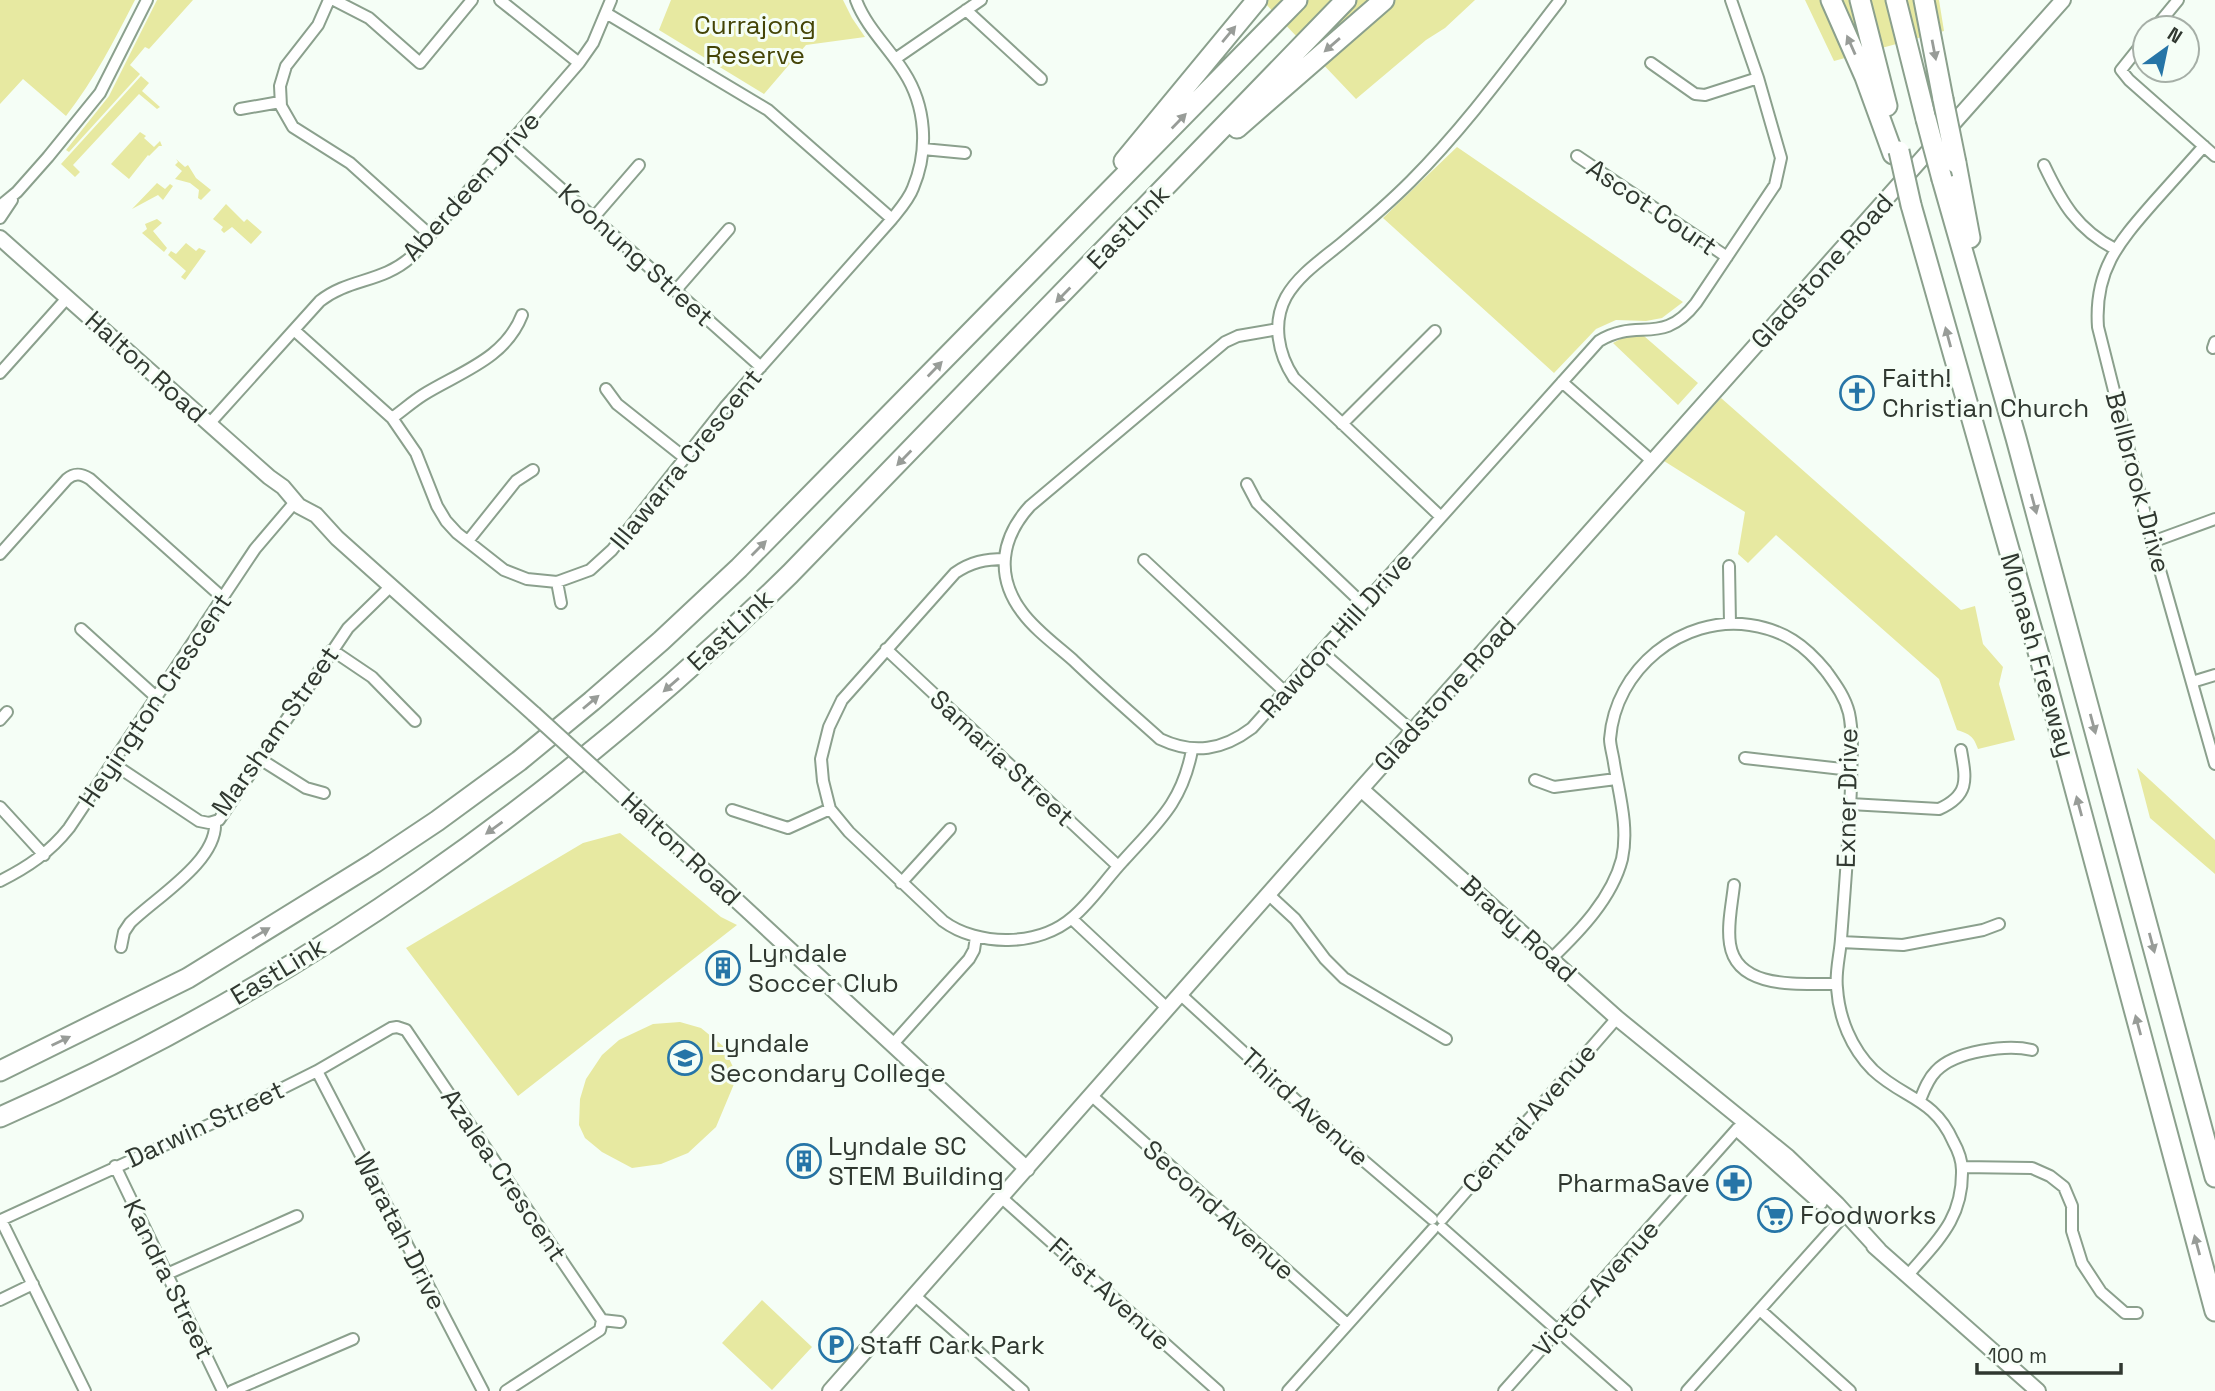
<svg xmlns="http://www.w3.org/2000/svg" width="2215" height="1391" viewBox="0 0 2215 1391" font-family="'Space Grotesk',sans-serif">
  <style>
    .green { fill: #e7e9a1 }
    .lines { fill: none; stroke-linecap: round; stroke-linejoin: round }
    .street-casing { stroke: #8ba08d; stroke-width: 14 }
    .secondary-casing { stroke: #8ba08d; stroke-width: 18 }
    .highway-casing { stroke: #8ba08d; stroke-width: 23 }
    .street { stroke: #fff; stroke-width: 10 }
    .secondary { stroke: #fff; stroke-width: 14 }
    .highway { stroke: #fff; stroke-width: 19 }
    .secondary-bridge-casing { stroke: #8ba08d; stroke-width: 18; stroke-linecap: butt }
    .highway-bridge-casing { stroke: #8ba08d; stroke-width: 23; stroke-linecap: butt }
    .secondary-bridge { stroke: #fff; stroke-width: 14 }
    .highway-bridge { stroke: #fff; stroke-width: 19 }
    .oneway { fill: #989c98 }
    .labels { text-anchor: middle; stroke-width: 6; stroke-linejoin: round; paint-order: stroke }
    .park-label { font-size: 26px; fill: #444406; stroke: #f5fef6 }
    .street-label { font-size: 26px; fill: #303830; stroke: #f5fef6 }
    .poi-label { font-size: 26px; fill: #303830; stroke: #f5fef6; text-anchor: start }
  </style>
  <rect width="100%" height="100%" fill="#f5fef6"/>
  <path class="green" d="M0 0H135C114 41 94 80 66 116L23 79 0 104Z
    M157 0H193L149 49 145 47 130 65 140 74 69 152 66 150 109 96Z
    M671 0H843L852 18 865 37 806 45 764 94 659 30Z
    M1262 0H1475L1445 28 1426 40 1356 99Z
    M1805 0H1939L1944 31 1834 61Z
    M141 76 149 83 142 91 160 107 157 109 139 94 73 165 80 172 75 177 61 164Z
    M140 132 146 136 144 138 154 147 160 141 162 146H159L149 156 148 155 129 179 111 164Z
    M1457 147 1683 302 1662 318 1646 321 1616 320 1596 329 1554 373 1383 218Z
    M176 159 185 167 188 165 196 178 211 190 201 200 198 198 199 190 190 183 175 179 182 171 175 165 178 162Z
    M157 183 165 189 170 184 173 186 163 200 158 195 132 209Z
    M226 204 244 222 247 219 262 232 251 244 232 227 224 233 221 230 223 227 213 219Z
    M157 219 162 223 153 231 167 248 164 252 142 233 147 229 145 224Z
    M186 243 196 251 199 248 206 251 185 280 181 277 186 271 168 255 171 251 176 254Z
    M1626 336H1644L1698 383 1678 405 1613 343Z
    M1721 398 1961 610 1975 606 1983 644 2003 667 1999 684 2015 740 1978 749C1974 737 1970 734 1957 730L1939 679 1776 535 1748 563 1738 554 1745 512 1664 461Z
    M2137 768 2215 840V874L2150 818Z
    M620 833 721 917 737 925 518 1096 406 948 583 843Z
    M680 1022 701 1028 723 1046 733 1067 734 1084 716 1127 688 1153 661 1164 632 1168 602 1152 585 1138 579 1125 580 1099 586 1079 602 1055 619 1040 653 1024Z
    M762 1300 812 1347 772 1390 722 1343Z"/>
  <g class="lines">
    <g class="street-casing">
      <path id="street" d="M329 0 318 25 286 66 280 86 281 106 293 127 350 163 430 235
        M334 0 369 18 420 63 472 0
        M500 0 579 63
        M966 10 1041 79
        M606 13 768 110 892 219
        M2155 28 2178 0
        M2145 40 2121 70 2129 80 2215 156
        M895 59 981 0
        M1651 63 1695 94 1705 95 1758 78
        M240 109 280 102
        M511 144 761 367
        M2204 146C2187 165 2170 184 2153 203 2118 243 2094 271 2098 327L2152 542 2215 764
        M923 149 965 153
        M1577 156 1727 257
        M2044 165C2062 203 2077 229 2115 249
        M0 206 17 192 48 157 100 93 147 0
        M594 217 639 165
        M0 218 12 200
        M676 290 729 229
        M1278 329 1238 336 1225 342 1030 506C1001 538 995 576 1022 612 1035 630 1056 645 1073 660 1101 687 1131 713 1160 739 1194 755 1223 750 1252 728L1599 341C1638 317 1662 347 1696 303L1775 185 1781 158 1758 78 1731 0
        M294 330 392 418 416 453 437 506 446 521 457 533 504 570 527 579 557 582 590 570 612 550 725 407 892 219C900 209 909 199 913 188 929 150 926 106 904 72 889 48 866 27 856 0
        M2213 348 2215 342
        M0 373 68 297
        M1562 382 1652 461
        M606 389 617 404 685 458
        M392 418C402 411 412 402 423 395 460 372 505 359 522 315
        M209 424 320 301C349 278 382 283 411 257L579 63 593 43 611 0
        M1342 424 1435 331
        M1247 484 1257 503 1363 604
        M1441 517 1294 378C1278 354 1272 323 1286 297 1299 274 1324 258 1343 242 1367 222 1389 203 1411 181 1466 126 1512 62 1560 0
        M468 541 516 481 533 470
        M2152 542 2215 519
        M0 554 67 479C75 472 82 474 90 479L223 598
        M1005 559C985 559 971 562 955 573L842 700 829 727 821 759 823 781 830 809 849 832 943 921C978 947 1039 947 1073 917 1092 901 1106 879 1123 861 1158 822 1182 803 1192 750
        M1144 560 1285 692
        M1729 566 1730 624
        M557 582 561 603
        M81 629 156 697
        M886 649 1118 866
        M332 650 372 677 415 721
        M1322 652 1412 731
        M2192 682 2215 675
        M0 720 7 712
        M1745 758 1851 770
        M260 759 306 788 324 793
        M112 763 199 821 209 823 219 820 348 628 391 586
        M1535 780 1554 787 1616 779
        M1850 804 1939 809C1970 795 1966 779 1961 750
        M0 807 44 855
        M732 810 788 828 830 809
        M0 881C28 867 50 852 69 828L255 549 295 502
        M901 883 950 829
        M1734 885C1732 904 1727 925 1730 944 1737 991 1802 983 1836 984
        M1268 894 1295 919 1325 959 1344 978 1446 1039
        M1072 919 1167 1008
        M1841 942 1903 945 1983 930 1999 924
        M121 947 124 932 130 923C155 898 218 861 215 822
        M1552 958C1580 931 1612 898 1622 859 1629 827 1619 794 1614 763 1613 755 1610 746 1610 739 1615 669 1682 615 1750 625 1784 630 1805 645 1826 671 1836 685 1845 697 1849 713 1854 737 1851 762 1851 787 1849 837 1845 888 1841 939 1840 955 1835 972 1837 988 1839 1018 1851 1048 1873 1070 1904 1099 1934 1098 1953 1141 1958 1150 1962 1161 1962 1170 1963 1219 1938 1240 1908 1275
        M1180 994 1336 1137 1432 1219
        M892 1045 969 959 974 950 976 937
        M317 1071 483 1391
        M1091 1095 1347 1324
        M1920 1100C1924 1090 1928 1079 1936 1071 1955 1051 2007 1044 2032 1050
        M115 1166 223 1391
        M1962 1167 2032 1168 2050 1176 2064 1187 2072 1206V1231L2082 1263 2101 1292 2125 1313H2137
        M1002 1198 1218 1391
        M1442 1219 1617 1018
        M1442 1228 1626 1391
        M167 1274 297 1216
        M914 1295 1023 1391
        M0 1300 33 1284
        M1760 1310 1850 1391
        M602 1320 620 1322
        M85 1391 1 1220 215 1122 317 1071 391 1028 397 1027 406 1030 602 1320 600 1330 506 1391
        M232 1391 353 1339
        M1288 1391 1433 1229
        M1504 1391 1737 1129
        M1687 1391 1840 1220"/>
    </g>
    <g class="secondary-casing">
      <path id="secondary" d="M0 238 269 477 283 487 299 506 316 515 337 538 534 714
        M602 776 1027 1169
        M1361 789 1617 1018 1788 1157 1837 1204 1879 1250
        M1739 1130 1820 1202
        M1874 1246 2038 1391
        M830 1391 1361 789 2063 0"/>
    </g>
    <g class="highway-casing">
      <path id="highway" d="M1831 0 1865 77 1893 154
        M1860 0 1887 106
        M1896 0 1926 119
        M1924 0 1943 99
        M1237 128 1384 0
        M1124 161 1257 0
        M1956 163 1970 238
        M1942 179 2016 438 2215 1177
        M1911 205 2041 662 2215 1311
        M0 1071 188 978 374 863 437 821 519 761 592 701 661 641 739 568 1297 0
        M0 1117C295 988 561 798 790 574L1346 0"/>
    </g>
    <use href="#street" class="street"/>
    <use href="#secondary" class="secondary"/>
    <use href="#highway" class="highway"/>
    <g class="secondary-bridge-casing">
      <path id="secondary-bridge" d="M534 714 602 776"/>
    </g>
    <g class="highway-bridge-casing">
      <path id="highway-bridge" d="M1943 99 1956 163
        M1926 119 1942 179
        M1899 151 1911 205"/>
    </g>
    <use href="#secondary-bridge" class="secondary-bridge"/>
    <use href="#highway-bridge" class="highway-bridge"/>
  </g>
  <defs><path id="oneway-solid" d="M-6-.8H1V-3.2L6.5 0L1 3.2V.8H-6Z" transform="scale(1.75)"/></defs>
  <g class="oneway">
    <use href="#oneway-solid" transform="translate(1229 34) rotate(-50)"/>
    <use href="#oneway-solid" transform="translate(1332 45) rotate(139)"/>
    <use href="#oneway-solid" transform="translate(1851 45) rotate(-114)"/>
    <use href="#oneway-solid" transform="translate(1934 50) rotate(79)"/>
    <use href="#oneway-solid" transform="translate(1179 121) rotate(-46)"/>
    <use href="#oneway-solid" transform="translate(1063 295) rotate(134)"/>
    <use href="#oneway-solid" transform="translate(1948 337) rotate(-105)"/>
    <use href="#oneway-solid" transform="translate(935 369) rotate(-46)"/>
    <use href="#oneway-solid" transform="translate(904 458) rotate(134)"/>
    <use href="#oneway-solid" transform="translate(2034 504) rotate(75)"/>
    <use href="#oneway-solid" transform="translate(759 548) rotate(-45)"/>
    <use href="#oneway-solid" transform="translate(671 685) rotate(139)"/>
    <use href="#oneway-solid" transform="translate(591 702) rotate(-40)"/>
    <use href="#oneway-solid" transform="translate(2093 724) rotate(75)"/>
    <use href="#oneway-solid" transform="translate(2079 806) rotate(-105)"/>
    <use href="#oneway-solid" transform="translate(494 828) rotate(144)"/>
    <use href="#oneway-solid" transform="translate(261 933) rotate(-31)"/>
    <use href="#oneway-solid" transform="translate(2152 943) rotate(75)"/>
    <use href="#oneway-solid" transform="translate(2138 1025) rotate(-105)"/>
    <use href="#oneway-solid" transform="translate(61 1041) rotate(-26)"/>
    <use href="#oneway-solid" transform="translate(2197 1245) rotate(-105)"/>
  </g>
  <defs>
    <g id="church-ring" transform="scale(1.75)"><circle r="9.5" fill="#f5fef6" stroke="#2675a7" stroke-width="1.5"/><path d="M-1.2-6h2.4v3.5h3.3v2.4h-3.3V6h-2.4V-.1h-3.3v-2.4h3.3Z" fill="#2675a7"/></g>
    <g id="building-ring" transform="scale(1.75)"><circle r="9.5" fill="#f5fef6" stroke="#2675a7" stroke-width="1.5"/><path d="M-4-6H4V6H1V3H-1V6H-4ZM-2.5-4.3h1.7v1.8h-1.7ZM.8-4.3h1.7v1.8H.8ZM-2.5-1h1.7V.8h-1.7ZM.8-1h1.7V.8H.8Z" fill="#2675a7"/></g>
    <g id="school-ring" transform="scale(1.75)"><circle r="9.5" fill="#f5fef6" stroke="#2675a7" stroke-width="1.5"/><path d="M0-5L7-2L0 1L-7-2ZM-4 1L0 2.5L4 1V4Q0 6-4 4Z" fill="#2675a7"/></g>
    <g id="pharmacy-ring" transform="scale(1.75)"><circle r="9.5" fill="#f5fef6" stroke="#2675a7" stroke-width="1.5"/><path d="M-2-6h4v4h4v4h-4v4h-4v-4h-4v-4h4Z" fill="#2675a7"/></g>
    <g id="supermarket-ring" transform="scale(1.75)"><circle r="9.5" fill="#f5fef6" stroke="#2675a7" stroke-width="1.5"/><path d="M-6-5.5h2.5l.6 2H6L4.5 2H-2.5L-4.4-4H-6ZM-1.5 3.2a1.3 1.3 0 1 0 .1 0ZM3 3.2a1.3 1.3 0 1 0 .1 0Z" fill="#2675a7"/></g>
    <g id="parking-ring" transform="scale(1.75)"><circle r="9.5" fill="#f5fef6" stroke="#2675a7" stroke-width="1.5"/><path d="M-3.5-5.5H1a3.5 3.5 0 0 1 0 7H-1V5.5H-3.5ZM-1-3.4V-.6H.8a1.4 1.4 0 0 0 0-2.8Z" fill="#2675a7"/></g>
  </defs>
  <g fill-rule="evenodd">
    <use href="#church-ring" x="1857" y="393"/>
    <use href="#building-ring" x="723" y="968"/>
    <use href="#school-ring" x="685" y="1058"/>
    <use href="#building-ring" x="804" y="1161"/>
    <use href="#pharmacy-ring" x="1734" y="1183"/>
    <use href="#supermarket-ring" x="1775" y="1215"/>
    <use href="#parking-ring" x="836" y="1345"/>
  </g>
  <g class="labels">
    <g class="park-label">
      <text x="755" y="34">Currajong<tspan x="755" dy="30">Reserve</tspan></text>
    </g>
    <g class="street-label">
      <text transform="translate(471 186) rotate(-48)" y="9">Aberdeen Drive</text>
      <text transform="translate(1652 207) rotate(34)" y="9">Ascot Court</text>
      <text transform="translate(1128 227) rotate(-46)" y="9">EastLink</text>
      <text transform="translate(636 255) rotate(42)" y="9">Koonung Street</text>
      <text transform="translate(1822 271) rotate(-48)" y="9">Gladstone Road</text>
      <text transform="translate(146 367) rotate(42)" y="9">Halton Road</text>
      <text transform="translate(686 459) rotate(-51)" y="9">Illawarra Crescent</text>
      <text transform="translate(2138 482) rotate(75)" y="9">Bellbrook Drive</text>
      <text transform="translate(730 630) rotate(-43)" y="9">EastLink</text>
      <text transform="translate(1336 635) rotate(-48)" y="9">Rawdon Hill Drive</text>
      <text transform="translate(2038 655) rotate(74)" y="9">Monash Freeway</text>
      <text transform="translate(1445 694) rotate(-48)" y="9">Gladstone Road</text>
      <text transform="translate(155 700) rotate(-56)" y="9">Heyington Crescent</text>
      <text transform="translate(275 731) rotate(-55)" y="9">Marsham Street</text>
      <text transform="translate(1002 758) rotate(43)" y="9">Samaria Street</text>
      <text transform="translate(1847 798) rotate(-89)" y="9">Exner Drive</text>
      <text transform="translate(681 849) rotate(43)" y="9">Halton Road</text>
      <text transform="translate(1519 929) rotate(42)" y="9">Brady Road</text>
      <text transform="translate(278 971) rotate(-31)" y="9">EastLink</text>
      <text transform="translate(1305 1107) rotate(42)" y="9">Third Avenue</text>
      <text transform="translate(1529 1118) rotate(-49)" y="9">Central Avenue</text>
      <text transform="translate(205 1124) rotate(-25)" y="9">Darwin Street</text>
      <text transform="translate(504 1175) rotate(56)" y="9">Azalea Crescent</text>
      <text transform="translate(1219 1210) rotate(42)" y="9">Second Avenue</text>
      <text transform="translate(400 1231) rotate(63)" y="9">Waratah Drive</text>
      <text transform="translate(169 1279) rotate(64)" y="9">Kandra Street</text>
      <text transform="translate(1596 1288) rotate(-48)" y="9">Victor Avenue</text>
      <text transform="translate(1110 1294) rotate(42)" y="9">First Avenue</text>
    </g>
    <g class="poi-label">
      <text x="1882" y="387">Faith!<tspan x="1882" dy="30">Christian Church</tspan></text>
      <text x="748" y="962">Lyndale<tspan x="748" dy="30">Soccer Club</tspan></text>
      <text x="710" y="1052">Lyndale<tspan x="710" dy="30">Secondary College</tspan></text>
      <text x="828" y="1155">Lyndale SC<tspan x="828" dy="30">STEM Building</tspan></text>
      <text x="1710" y="1192" text-anchor="end">PharmaSave</text>
      <text x="1800" y="1224">Foodworks</text>
      <text x="860" y="1354">Staff Cark Park</text>
    </g>
  </g>
  <g transform="translate(2166 49) rotate(33)"><circle r="33" fill="#f5fef6" stroke="#a6afa7" stroke-width="2"/>
  <path d="M0-5L12 26L0 18L-12 26Z" fill="#2675a7"/>
  <text y="-10" font-size="19" font-weight="bold" text-anchor="middle" fill="#303830">N</text>
  </g>
  <path d="M1977 1363v10h144v-10" fill="none" stroke="#303830" stroke-width="3.5"/>
  <text x="1988" y="1363" font-size="21" fill="#303830" stroke="#f5fef6" stroke-width="5" paint-order="stroke">100 m</text>
</svg>
